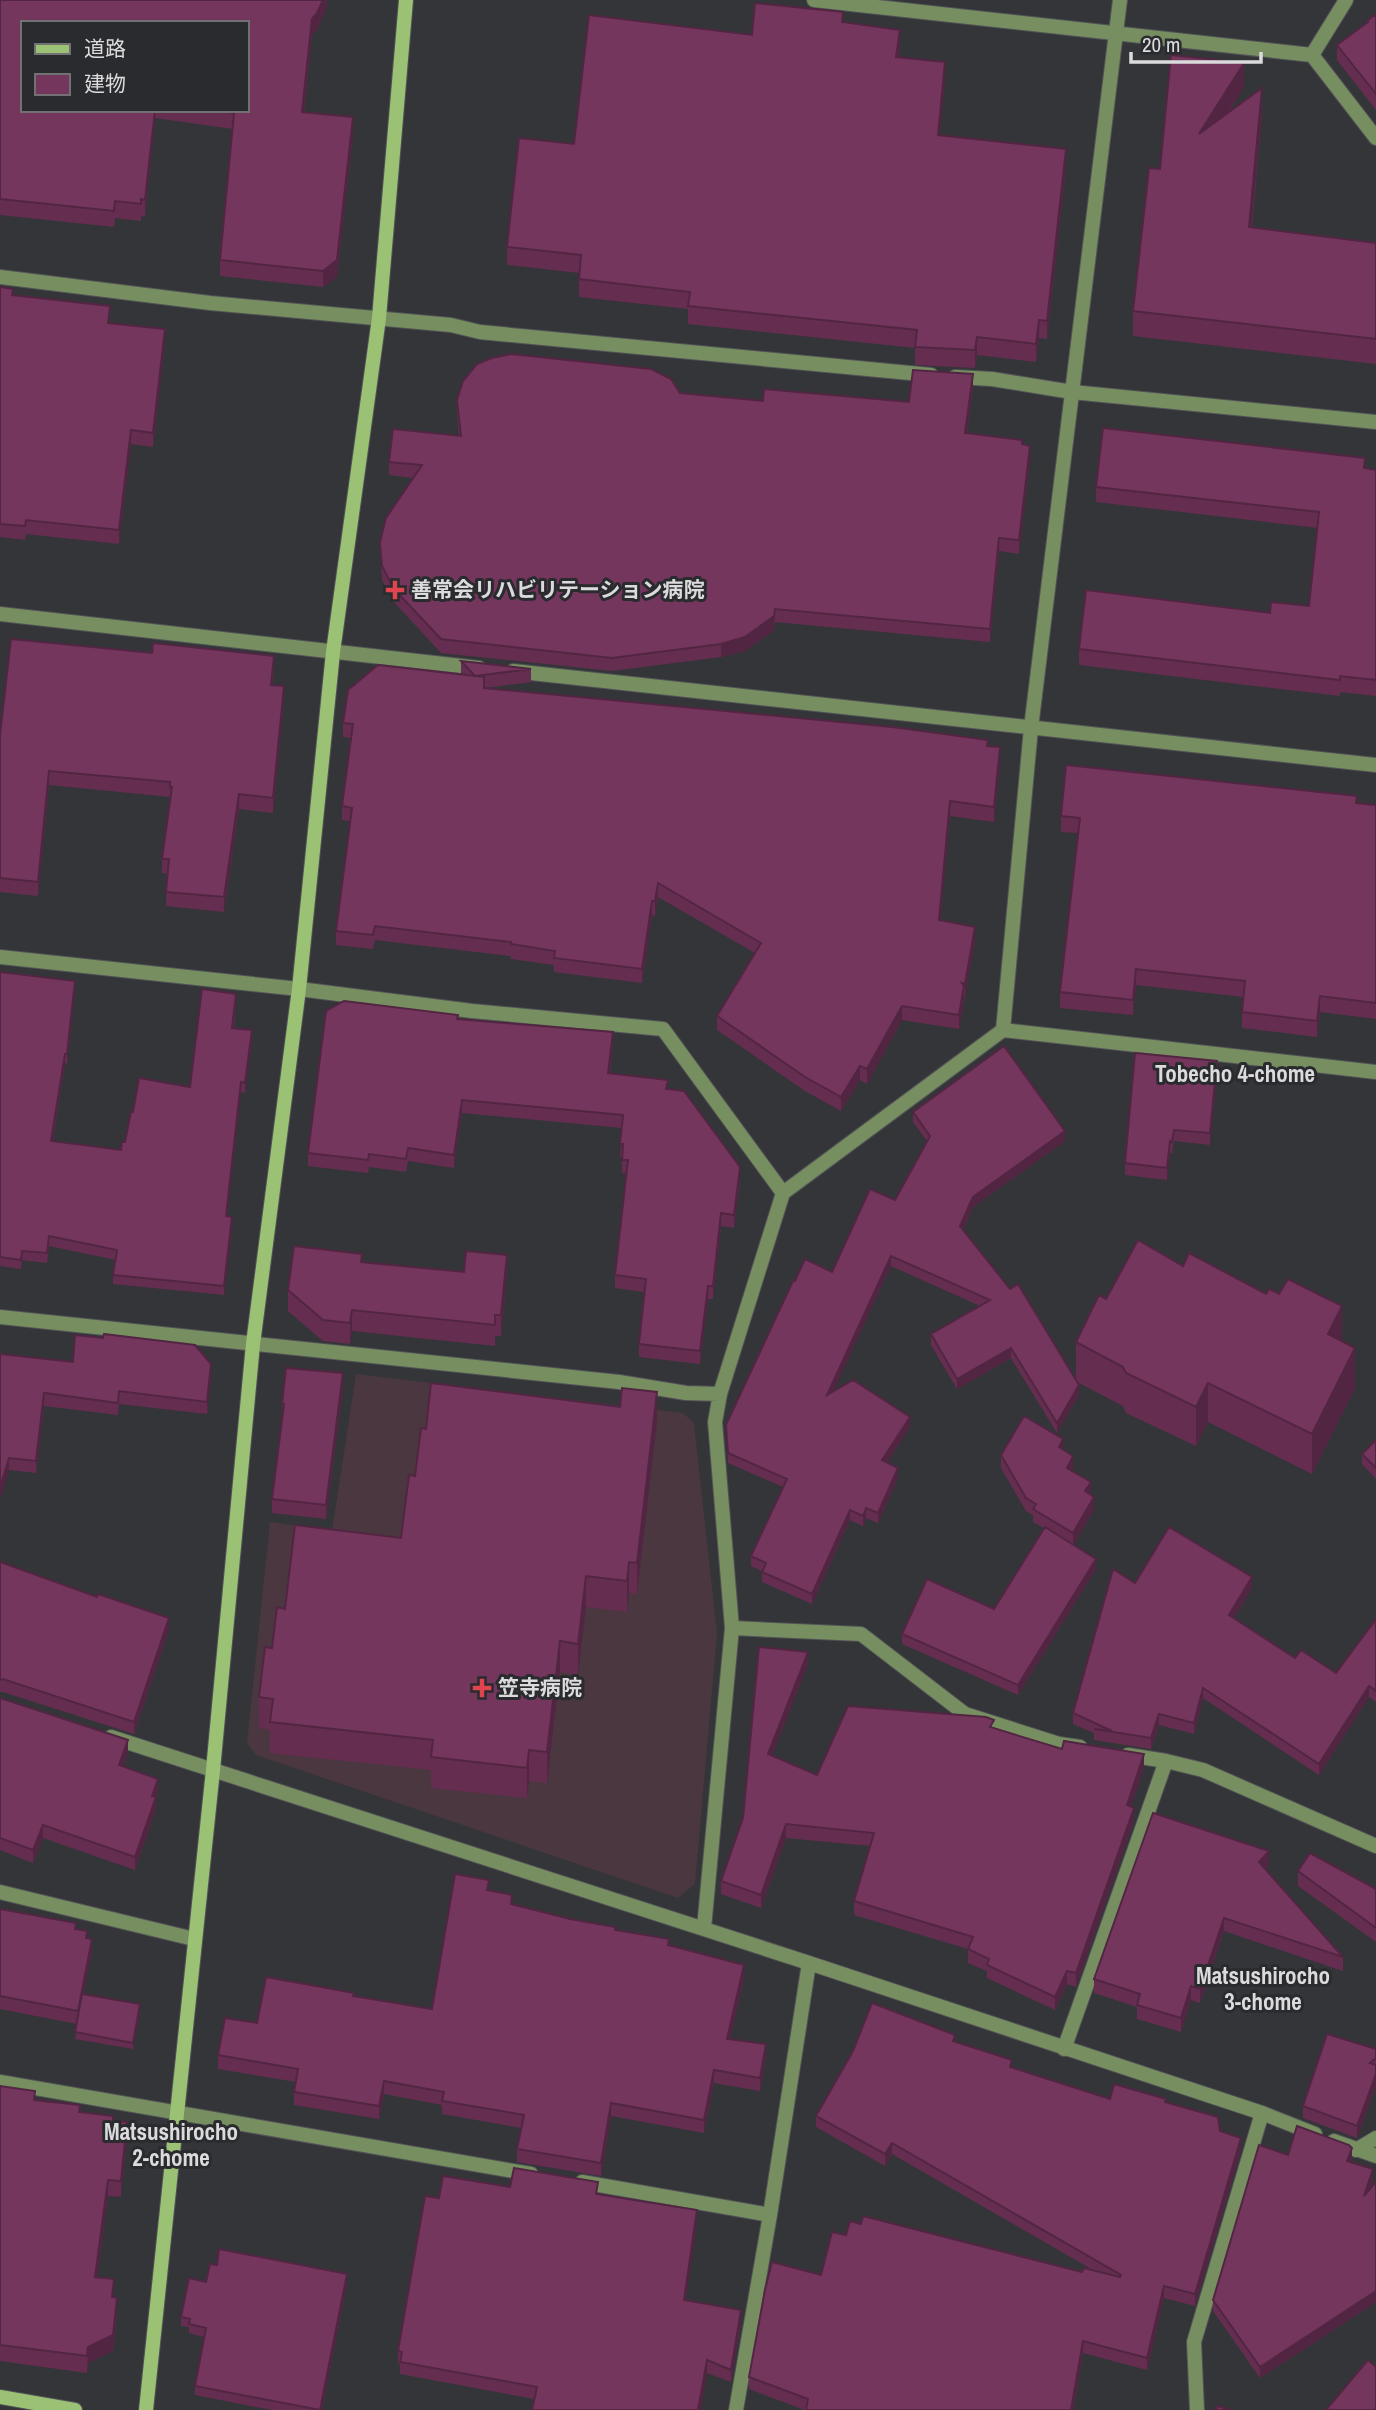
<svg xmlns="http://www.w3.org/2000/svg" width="1376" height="2410" viewBox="0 0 1376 2410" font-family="'Archivo Narrow','Noto Sans JP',sans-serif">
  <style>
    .medical { fill: #4a373f }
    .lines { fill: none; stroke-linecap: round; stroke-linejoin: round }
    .lane-casing { stroke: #525356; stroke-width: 16 }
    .street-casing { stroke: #525356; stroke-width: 16 }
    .secondary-casing { stroke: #525356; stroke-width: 16 }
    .lane { stroke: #778f60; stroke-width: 14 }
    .street { stroke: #778f60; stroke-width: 14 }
    .secondary { stroke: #9bc175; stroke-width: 14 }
    .wall { fill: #652e51; fill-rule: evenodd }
    .shaded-wall { fill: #522642 }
    .building { fill: #75365e; stroke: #522642; stroke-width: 2 }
    .health-dot { fill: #e0444e; stroke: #2a2b2e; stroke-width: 2.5 }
    .labels { text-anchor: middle; stroke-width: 6; stroke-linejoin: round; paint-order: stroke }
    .poi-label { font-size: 21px; font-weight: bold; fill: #dbdbdd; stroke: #2a2b2e; text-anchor: start }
    .neighbourhood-label { font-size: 23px; font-weight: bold; fill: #dbdbdd; stroke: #2a2b2e }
  </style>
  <rect width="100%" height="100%" fill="#343538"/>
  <path class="medical" d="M356 1374 683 1413 694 1423 717 1634 695 1884 678 1898 256 1755 247 1743 270 1522 332 1531Z"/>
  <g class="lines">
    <g class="lane-casing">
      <path id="lane" d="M732 1628 861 1634 965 1714 1059 1744 1080 1747
        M1128 1755 1166 1761 1203 1770 1376 1846
        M1064 2049 1166 1761
        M1356 2150 1376 2138
        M1197 2410 1194 2342 1262 2113"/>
    </g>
    <g class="street-casing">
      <path id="street" d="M814 0 1312 55 1376 138
        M1312 55 1346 0
        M0 277 210 303 451 325 480 332 931 375
        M955 377 992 379 1072 392 1376 422
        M0 614 479 668
        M513 671 1376 765
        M0 957 299 989 472 1011 663 1029 783 1193
        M1003 1030 1376 1072
        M0 1317 619 1382 686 1393 720 1394
        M111 1737 809 1963 1262 2113 1315 2134
        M0 1892 194 1939
        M704 1928 732 1628 715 1422 720 1394 783 1193 1003 1030 1031 728 1120 0
        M0 2082 531 2174
        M1334 2141 1376 2156
        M582 2182 770 2215
        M736 2410 770 2215 809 1963"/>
    </g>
    <g class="secondary-casing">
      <path id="secondary" d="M0 2397 75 2410
        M146 2410 213 1770 253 1344 299 989 333 652 379 318 406 0"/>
    </g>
    <use href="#lane" class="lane"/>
    <use href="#street" class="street"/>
    <use href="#secondary" class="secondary"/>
  </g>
  <path class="wall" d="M0 0H327V6L317 30 312 35 304 112 353 134 337 277 323 287 220 276V260L233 129 155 118 145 217 141 216V221L115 218 114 227 0 215ZM247 23V110H23Z
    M1376 14V110L1337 60V45L1367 23V21Z
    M843 22 900 48 899 57 945 80 939 135 1066 167 1047 339 1039 338 1036 362 977 355 975 368 915 365V348L688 324V309L579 297V273L507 265V247L574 144 752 35Z
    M1244 87 1228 113H1262L1252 228 1376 243V364L1133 336V311L1160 169Z
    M0 287 13 295 110 323 165 343 153 447 131 444 119 544 26 534 25 540 0 537Z
    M973 387 967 433 1022 444 1030 459 1019 554 999 551 990 642 775 622 774 630 745 651 721 657 612 671 441 653 394 602 382 580 380 542 413 478 389 475V462L459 436 457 414V400L680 393 763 401 909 402Z
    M1365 468 1376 470V696L1340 692V696L1079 665V649L1309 606 1318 528 1096 502V487Z
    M461 661 531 669V682L485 688 988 746 1000 762 994 822 950 816 940 920 975 941 959 1029 902 1020 867 1084 860 1080 841 1111 805 1091 717 1030V1016L755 953 658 897 655 916 652 915 642 983 554 972V965L511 959V956L375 940 373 949 336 945V931L350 821 342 820V806L351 738 343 737V723L461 674Z
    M274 670 272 685 284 700 273 813 239 809 224 912 166 906 167 874 162 873V859L170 797 49 785 38 896 0 892V735Z
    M1357 804 1376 805V1019L1320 1012 1317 1037 1242 1028V1012L1243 997 1136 985 1133 1015 1060 1008V992L1078 833 1061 832V816Z
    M0 972 75 990 67 1064 65 1063 53 1141 121 1150 125 1142 133 1112 190 1087 236 1003 234 1028 252 1040 245 1093 241 1092 227 1216 232 1226 224 1295 113 1284V1275L116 1260 49 1246 47 1263 22 1260 21 1269 0 1266Z
    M458 1019 613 1045 610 1074 668 1089 740 1180 734 1228 721 1226 713 1299H708L700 1364 639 1357V1344L644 1292 615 1288V1275L626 1173H622V1157H620L622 1128 462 1113 454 1168 408 1161 406 1172 369 1167 368 1173 308 1166V1153Z
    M1217 1072 1210 1145 1174 1141 1172 1153H1170L1167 1180 1125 1175V1163Z
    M913 1112 1065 1141 973 1207 963 1230 1076 1381V1342L1106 1299 1183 1266 1342 1341 1355 1388 1312 1474 1208 1422 1196 1446 1126 1413 1123 1406 1077 1382 1079 1395 1057 1433 1011 1358 957 1389 931 1345V1334L980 1306 891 1266 833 1391 910 1427 887 1462 898 1478 878 1523 866 1518 863 1526 850 1520 812 1604 762 1582V1571L751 1566V1556L783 1487 728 1463 726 1425 795 1281 832 1272 895 1200 927 1141 913 1122Z
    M362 1262 507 1275 501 1336H495V1346L352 1331 350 1344 323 1341 288 1311V1290Z
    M0 1354 211 1377 207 1414 119 1404 118 1415 44 1406 36 1473 9 1470Z
    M343 1387 326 1519 272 1513V1499L282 1418V1404Z
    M657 1423 637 1594 629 1593 627 1612 586 1607 578 1675 560 1672 547 1783 529 1781 527 1798 431 1788V1770L270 1753V1730L259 1728V1697L272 1648 285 1609 401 1538 415 1476 426 1429Z
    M1376 1440V1479L1362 1464V1454Z
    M1063 1450 1073 1469 1072 1471 1091 1495 1094 1510 1073 1545 1096 1569 1018 1695 902 1644V1634L994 1609 1044 1528 1033 1522V1515L1026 1511 1001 1468V1455Z
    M0 1562 169 1630 134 1734 3 1692H0Z
    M1135 1583 1252 1588 1234 1618 1295 1658 1336 1673 1376 1619V1702L1369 1697 1319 1775 1203 1698 1194 1734 1159 1725 1151 1749 1094 1740V1733L1073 1724V1713Z
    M808 1665 772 1755 817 1775 994 1728 1062 1749 1144 1767 1131 1807 1134 1821 1076 1987 1067 1984 1055 2010 987 1978V1971L968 1963V1949L854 1915V1901L870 1846 786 1838 761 1908 721 1894V1881Z
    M0 1698 128 1752 123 1766 158 1791 156 1798V1809L135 1870 43 1838 33 1863 0 1850Z
    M1269 1865 1265 1869 1343 1957V1971L1224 1931 1200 2003 1191 2000 1181 2032 1137 2019V2007L1094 1993V1979Z
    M1298 1871 1376 1889V1942L1298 1886Z
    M489 1891 512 1904 615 1930 669 1945 744 1978 730 2039 766 2057 760 2091 714 2083 704 2133 611 2116 601 2176 517 2162V2149L521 2128 442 2114V2105L384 2094 379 2119 294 2105V2092L296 2082 218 2069V2055L354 1997 432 2009Z
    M0 1909 76 1929 87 1938 92 1951 83 1994 140 2011 133 2049 75 2039 77 2024 0 2009Z
    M955 2041 1012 2068 1110 2099 1166 2102 1220 2131 1241 2150 1195 2306 1164 2298 1147 2370 1083 2353 1073 2410H805L749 2389V2377L821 2275 846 2235 1082 2272 1093 2270 892 2154 885 2166 816 2127V2116Z
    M1376 2049V2086L1357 2138 1303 2118V2106Z
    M0 2086 35 2100 113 2121 127 2138 121 2197 108 2196 97 2278 114 2298 117 2314 113 2351 88 2363 87 2373 0 2361Z
    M1288 2155 1352 2159 1350 2162 1373 2180 1370 2189 1376 2182V2302L1260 2378 1213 2311V2300Z
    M510 2187 598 2194 697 2223 685 2300 741 2323 731 2382 707 2373 534 2399 400 2374V2364H398V2351L439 2198Z
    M347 2283 322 2410H272L195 2395V2386L204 2337 189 2333V2327L181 2326V2317Z"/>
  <path class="shaded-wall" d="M323 0H327V6L317 30 312 35 302 128V112L312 19Z
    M900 30V48L896 75V57Z
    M945 62V80L938 153V135Z
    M1244 63V87L1199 158V134Z
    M1262 88V113L1249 252V227Z
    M155 110V118L145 217V200Z
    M353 117V134L337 277 323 287V271Z
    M1066 149V167L1047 339V321Z
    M1039 320V338L1036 362V344Z
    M165 329V343L153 447V433Z
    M977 337V355L975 368V350Z
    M973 374V387L965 446V433Z
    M131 430V444L119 544V530Z
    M1030 446V459L1019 554V540Z
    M999 538V551L990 642V629Z
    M775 609 774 630 745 651 721 657V644Z
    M284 686V700L273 813V798Z
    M1000 747V762L994 822V807Z
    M49 771V785L38 896V882Z
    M239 794V809L224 912V897Z
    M950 801V816L939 934V920Z
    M658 883V897L655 916V901Z
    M652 901V915L642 983V969Z
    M975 927V941L965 998V984Z
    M1136 969V985L1133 1015V1000Z
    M75 981V990L67 1064V1054Z
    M964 986V1001L959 1029V1015Z
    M236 994V1003L232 1038V1028Z
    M1320 996V1012L1317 1037V1021Z
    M902 1006V1020L867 1084V1069Z
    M252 1030V1040L245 1093V1083Z
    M613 1032V1045L608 1086V1073Z
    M65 1054V1063L51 1150V1141Z
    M1217 1061V1072L1210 1145V1133Z
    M860 1066V1080L841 1111V1097Z
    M241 1082V1092L226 1226V1216Z
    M462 1100V1113L454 1168V1155Z
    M1065 1131V1141L973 1207 960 1236V1226L973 1197Z
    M1170 1141V1153L1167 1180V1168Z
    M740 1167V1180L734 1228V1215Z
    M721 1213V1226L713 1299V1286Z
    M232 1217V1226L224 1295V1286Z
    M507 1255V1275L501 1336V1315Z
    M891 1256V1266L827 1405V1395Z
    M708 1286V1299L700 1364V1351Z
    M1342 1306V1346L1328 1334Z
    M352 1310V1331L350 1344V1323Z
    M1011 1348V1358L957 1389V1379Z
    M1355 1348V1388L1312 1474V1434Z
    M211 1364V1377L207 1414V1402Z
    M343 1373V1387L326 1519V1505Z
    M1208 1383V1422L1196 1446V1407Z
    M1079 1385V1395L1057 1433V1423Z
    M657 1392V1423L637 1594V1563Z
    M44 1393V1406L36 1473V1461Z
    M910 1417V1427L882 1470V1460Z
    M1063 1439V1452L1059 1447Z
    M1073 1456V1469L1067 1480V1468Z
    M9 1458V1470L0 1500V1487Z
    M898 1468V1478L878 1523V1513Z
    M1091 1482V1495L1085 1491Z
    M1094 1497V1510L1073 1546V1533Z
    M866 1508V1518L863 1526V1516Z
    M850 1510V1520L812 1604V1594Z
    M1096 1559V1569L1018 1695V1685Z
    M629 1562V1593L627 1612V1581Z
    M586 1576V1607L578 1675V1644Z
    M1252 1577V1588L1229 1626V1615Z
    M169 1618V1630L134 1734V1722Z
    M560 1641V1672L547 1783V1752Z
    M808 1652V1665L768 1767V1754Z
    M1369 1686V1697L1319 1775V1764Z
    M1203 1688V1698L1194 1734V1723Z
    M1159 1714V1725L1151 1749V1738Z
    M128 1740V1752L119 1778V1765Z
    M529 1750V1781L527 1798V1768Z
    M1144 1754V1767L1127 1819V1805Z
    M158 1779V1791L156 1798V1809L135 1870V1857Z
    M1134 1808V1821L1076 1987V1973Z
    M786 1824V1838L761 1908V1895Z
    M43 1825V1838L33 1863V1850Z
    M1269 1851V1865L1259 1875V1862Z
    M1224 1918V1931L1200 2003V1989Z
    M92 1939V1951L78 2024V2011Z
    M744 1965V1978L727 2052V2039Z
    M1067 1971V1984L1055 2010V1997Z
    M1191 1986V2000L1181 2032V2018Z
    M140 2004V2011L133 2049V2043Z
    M766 2044V2057L760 2091V2078Z
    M714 2070V2083L704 2133V2120Z
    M1376 2074V2086L1357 2138V2126Z
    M384 2081V2094L379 2119V2106Z
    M611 2103V2116L601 2176V2163Z
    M127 2122V2138L121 2197V2181Z
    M1241 2138V2150L1195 2306V2294Z
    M892 2143V2154L885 2166V2154Z
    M1352 2148V2159L1347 2172V2161Z
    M1373 2169V2180L1364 2207V2196Z
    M108 2180V2196L95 2294V2277Z
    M697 2210V2223L684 2313V2300Z
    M347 2274V2283L322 2410H320Z
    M1164 2286V2298L1147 2370V2358Z
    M1376 2291V2302L1260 2378V2367Z
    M117 2298V2314L113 2351 88 2363 87 2373 88 2347Z
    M741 2310V2323L731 2382V2370Z
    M1083 2341V2353L1073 2410H1071Z
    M707 2360V2373L701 2410H698Z"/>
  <path class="building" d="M0 0H323L317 13 312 19 302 112 353 117 337 260 323 271 220 260 234 113 216 110H247V23H23V110H155L145 200 141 199V204L115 201 114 211 0 199Z
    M755 3 843 12 842 22 900 30 896 57 945 62 938 135 1066 149 1047 321 1039 320 1036 344 977 337 975 350 915 347 917 330 688 306 690 292 579 279 581 255 507 247 519 138 574 144 589 15 752 35Z
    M1376 14V94L1337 45 1368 22 1367 21Z
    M1171 55 1244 63 1199 134 1262 88 1249 227 1376 243V339L1133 311 1149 168 1160 169Z
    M0 287 13 289 12 295 110 306 108 323 165 329 153 433 131 430 119 530 26 520 25 526 0 524Z
    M511 354 651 369 671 379 680 393 763 401 764 389 909 402 913 370 973 374 965 433 1022 440V444L1030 446 1019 540 999 538 990 629 775 609 774 616 745 637 721 644 612 658 441 639 394 589 382 566 380 542 386 518 422 465 389 462 393 429 461 436 457 400 463 381 477 364 492 358Z
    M1103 428 1365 458 1364 468 1376 470V680L1340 676V680L1079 649 1086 590 1270 613 1271 602 1309 606 1319 512 1096 487Z
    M11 639 152 653 153 643 274 656 271 685 284 686 273 798 239 794 224 897 166 892 169 859H162L172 787H170V782L49 771 38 882 0 878V735Z
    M461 661 531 669 475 676Z
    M378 665 484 677V688L892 727 988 740 987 746 1000 747 994 807 950 801 939 920 975 927 965 984 962 983 964 986 959 1015 902 1006 867 1069 860 1066 841 1097 805 1077 717 1016 761 943 658 883 655 901H652L642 969 554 958 555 951 511 944V942L375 926 373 935 336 931 352 808 342 806 353 724 343 723 348 690Z
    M1066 765 1357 796 1356 803 1376 805V1003L1320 996 1317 1021 1242 1012 1245 981 1136 969 1133 1000 1060 992 1080 818 1061 816Z
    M0 972 75 981 67 1054H65L51 1141 121 1150 122 1142H125L131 1112H133L139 1078 190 1087 202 989 236 994 232 1028 252 1030 245 1083 241 1082 226 1216 232 1217 224 1286 113 1275 117 1250 49 1236 47 1253 22 1251 21 1260 0 1257Z
    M344 1001 458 1015 457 1019 613 1032 608 1073 668 1080 666 1089 684 1091 740 1167 734 1215 721 1213 713 1286H708L700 1351 639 1344 646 1279 615 1275 628 1160H622L623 1144H620L623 1115 462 1100 454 1155 408 1148 406 1159 369 1154 368 1160 308 1153 326 1011Z
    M1004 1046 1065 1131 973 1197 960 1226 1010 1289 1018 1284 1079 1385 1057 1423 1011 1348 957 1379 931 1334 990 1300 891 1256 827 1395 853 1380 910 1417 882 1460 898 1468 878 1513 866 1508 863 1516 850 1510 812 1594 762 1572 766 1563 751 1556 787 1479 728 1453 726 1425 793 1281H795L805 1259 832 1272 870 1189 895 1200 930 1136 913 1112Z
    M1135 1053 1217 1061 1210 1133 1174 1130 1172 1142 1170 1141 1167 1168 1125 1163Z
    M1138 1240 1183 1266 1189 1253 1266 1294 1269 1289 1279 1294 1288 1279 1342 1306 1328 1334 1355 1348 1312 1434 1208 1383 1196 1407 1126 1373 1123 1367 1076 1342 1099 1295 1106 1299Z
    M294 1246 362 1254 361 1262 464 1272 466 1251 507 1255 501 1315H495V1325L352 1310 350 1323 323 1320 288 1290Z
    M104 1334 195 1345 211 1364 207 1402 119 1391 118 1403 44 1393 36 1461 9 1458 0 1487V1354L73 1362 75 1335 103 1338Z
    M286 1368 343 1373 326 1505 272 1499 284 1404H282Z
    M431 1383 620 1407 622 1388 657 1392 637 1563 629 1562 627 1581 586 1576 578 1644 560 1641 547 1752 529 1750 527 1768 431 1757 433 1740 270 1722 273 1699 259 1697 265 1647 272 1648 277 1607 285 1609 295 1525 401 1538 409 1475 415 1476 421 1428 426 1429Z
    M1024 1416 1063 1439 1059 1447 1073 1456 1067 1468 1091 1482 1085 1491 1094 1497 1073 1533 1033 1509 1036 1504 1026 1498 1001 1455Z
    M1376 1440V1468L1362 1454Z
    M1045 1527 1096 1559 1018 1685 902 1634 927 1579 994 1609Z
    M1169 1527 1252 1577 1229 1615 1295 1658 1301 1650 1336 1673 1376 1619V1691L1369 1686 1319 1764 1203 1688 1194 1723 1159 1714 1151 1738 1094 1729 1112 1731 1073 1713 1113 1569 1135 1583Z
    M0 1562 97 1597 98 1594 169 1618 134 1722 3 1679 0 1680Z
    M759 1647 808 1652 768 1754 817 1775 848 1706 986 1717 994 1720 990 1727 1062 1749 1064 1741 1144 1754 1127 1805 1134 1808 1076 1973 1067 1971 1055 1997 987 1965 989 1959 968 1949 973 1937 854 1901 874 1833 786 1824 761 1895 721 1881 743 1818Z
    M0 1698 128 1740 119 1765 158 1779 152 1796 156 1797 135 1857 43 1825 33 1850 0 1838Z
    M1153 1813 1269 1851 1259 1862 1343 1957 1224 1918 1200 1989 1191 1986 1181 2018 1137 2005 1140 1994 1094 1979Z
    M1310 1853 1376 1889V1928L1298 1871Z
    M455 1874 489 1880 487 1890 512 1895 511 1904 570 1919 615 1927V1930L669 1939 668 1945 744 1965 727 2039 766 2044 760 2078 714 2070 704 2120 611 2103 601 2163 517 2149 524 2115 442 2101 444 2092 384 2081 379 2106 294 2092 298 2069 218 2055 225 2018 257 2023 266 1977 354 1993 353 1996 432 2009Z
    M0 1909 76 1923 75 1929 87 1931 86 1938 92 1939 78 2011 0 1996Z
    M82 1994 140 2004 133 2043 75 2032Z
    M872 2003 955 2035 953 2041 1012 2060 1010 2067 1110 2099 1114 2084 1166 2099 1165 2102 1218 2117 1220 2131 1241 2138 1195 2294 1164 2286 1147 2358 1083 2341 1071 2410H806L808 2399 749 2377 765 2290 772 2262 821 2275 832 2232 846 2235 850 2221 861 2224 863 2216 1082 2272 1084 2268 1120 2277 1121 2275 892 2143 885 2154 816 2116 853 2051Z
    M1327 2034 1376 2049V2058L1370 2063 1376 2065V2074L1357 2126 1303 2106Z
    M0 2086 35 2091 34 2100 80 2105 79 2112 113 2116V2120L127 2122 121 2181 108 2180 95 2277 114 2279 112 2297 117 2298 113 2335 88 2347 87 2356 0 2345Z
    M1297 2126 1349 2145 1352 2148 1347 2161 1373 2169 1364 2196 1376 2182V2291L1260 2367 1213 2300 1259 2145 1288 2155Z
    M514 2168 598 2182 596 2194 697 2210 684 2300 741 2310 731 2370 707 2360 698 2410H532L537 2387 400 2362 402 2352 398 2351 425 2196 439 2198 443 2176 510 2187Z
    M219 2249 347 2274 320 2410 195 2386 206 2328 189 2324 190 2319 181 2317 189 2278 206 2282 210 2264 217 2265Z
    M1368 2360 1376 2367V2410H1326Z
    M1217 2406 1231 2410H1216Z"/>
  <g class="health-dot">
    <path d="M391.5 579.5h7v7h7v7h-7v7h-7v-7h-7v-7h7z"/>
    <path d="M478.5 1677.5h7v7h7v7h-7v7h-7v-7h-7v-7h7z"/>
  </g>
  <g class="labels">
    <g class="poi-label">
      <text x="411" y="597">善常会リハビリテーション病院</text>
      <text x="498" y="1695">笠寺病院</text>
    </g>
    <g class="neighbourhood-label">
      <text x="1235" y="1082">Tobecho 4-chome</text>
      <text x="1263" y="1984">Matsushirocho<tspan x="1263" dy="26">3-chome</tspan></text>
      <text x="171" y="2140">Matsushirocho<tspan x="171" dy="26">2-chome</tspan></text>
    </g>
  </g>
  <rect x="21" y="21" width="228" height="91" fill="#2a2b2e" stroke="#717174" stroke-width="2"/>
  <rect x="35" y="44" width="35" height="10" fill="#9bc175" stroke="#717174" stroke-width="2"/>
  <text x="84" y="56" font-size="21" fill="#dbdbdd">道路</text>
  <rect x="35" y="74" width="35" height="21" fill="#75365e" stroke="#717174" stroke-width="2"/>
  <text x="84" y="91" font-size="21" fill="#dbdbdd">建物</text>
  <path d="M1131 52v10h130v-10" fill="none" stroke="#dbdbdd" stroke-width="3.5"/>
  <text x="1142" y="52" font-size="21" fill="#dbdbdd" stroke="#2a2b2e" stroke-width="5" paint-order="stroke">20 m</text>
</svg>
